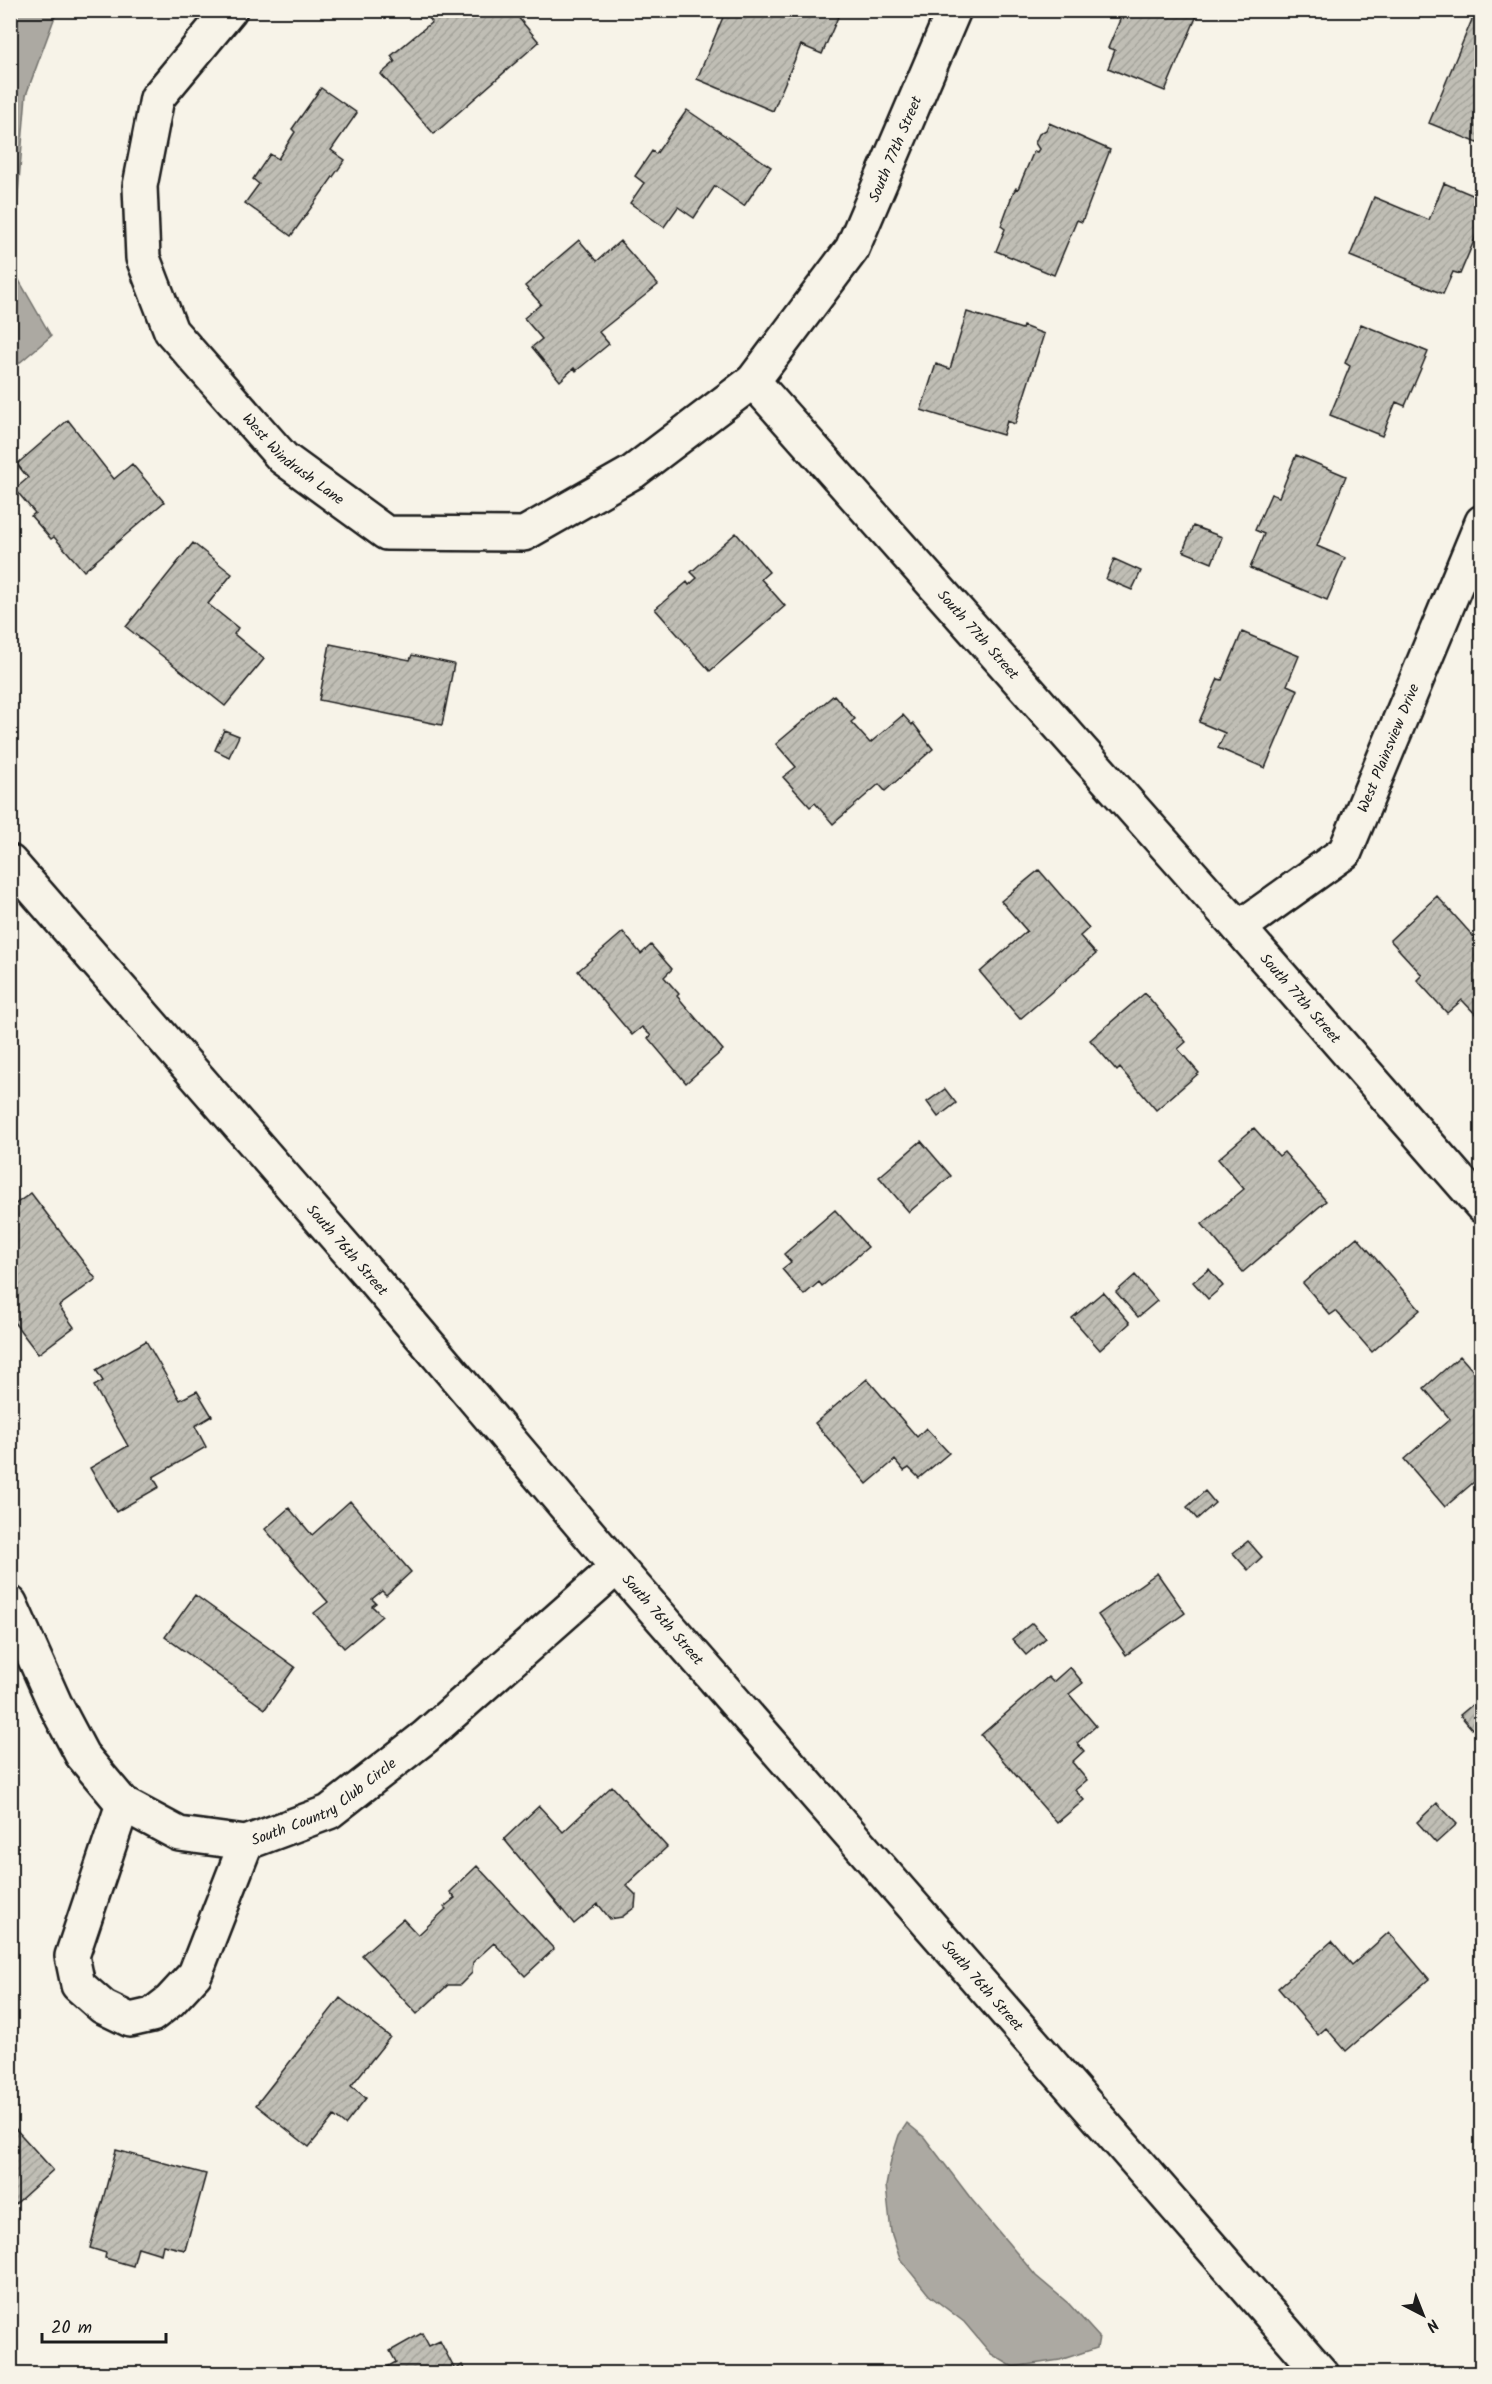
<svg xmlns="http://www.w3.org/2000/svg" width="1492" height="2384" viewBox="0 0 1492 2384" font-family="Kalam,sans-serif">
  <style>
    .water { fill: #aca9a2; stroke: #72716c; stroke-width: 1.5 }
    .building { fill: url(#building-hatch); stroke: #1c1c1c; stroke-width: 1.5 }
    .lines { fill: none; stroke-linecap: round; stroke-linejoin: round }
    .minor-casing { stroke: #1c1c1c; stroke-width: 38 }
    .secondary-casing { stroke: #1c1c1c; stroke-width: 38 }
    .minor { stroke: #f7f3e8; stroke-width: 33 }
    .secondary { stroke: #f7f3e8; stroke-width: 33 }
    .labels { text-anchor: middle; stroke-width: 4.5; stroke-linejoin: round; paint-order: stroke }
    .street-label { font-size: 15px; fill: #1c1c1c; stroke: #f7f3e8 }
  </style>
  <defs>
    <pattern id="building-hatch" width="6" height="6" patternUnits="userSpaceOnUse" patternTransform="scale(1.5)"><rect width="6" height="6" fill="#c0beb5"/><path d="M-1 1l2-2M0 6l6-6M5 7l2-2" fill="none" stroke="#a4a39b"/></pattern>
  </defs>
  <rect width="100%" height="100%" fill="#f7f3e8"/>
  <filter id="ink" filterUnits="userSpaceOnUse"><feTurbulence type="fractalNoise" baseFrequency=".0167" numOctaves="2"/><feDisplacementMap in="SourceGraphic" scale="12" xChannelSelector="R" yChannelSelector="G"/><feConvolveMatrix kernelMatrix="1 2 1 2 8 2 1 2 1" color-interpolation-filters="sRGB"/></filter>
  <g filter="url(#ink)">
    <path class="water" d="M11 10 57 11 26 95 12 268 51 336 11 370Z
      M907 2123 924 2137 972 2200 1036 2276 1069 2304 1099 2337 1097 2348 1060 2360 1013 2367 991 2354 964 2322 929 2295 900 2259 891 2232 886 2186 891 2160 899 2135Z"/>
    <path class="building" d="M422 10H512L539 42 434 134 381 74 395 62 391 56 432 22Z
      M726 10H841L822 54 801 45 773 111 697 79Z
      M1111 10H1191L1198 13 1165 91 1108 68 1115 50 1108 48 1122 15Z
      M1476 10H1482L1480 144 1429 123Z
      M321 88 357 113 331 150 345 160 291 236 245 203 259 184 253 179 270 154 278 159 295 132 292 129Z
      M687 110 771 167 744 206 715 186 694 218 678 207 664 227 630 203 644 183 635 176 652 151 656 154Z
      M1049 123 1110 150 1082 222 1077 220 1054 275 996 251 1005 229 1001 226 1013 193 1016 188 1018 189 1034 151 1037 152 1039 149 1035 143 1039 134 1046 130Z
      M1444 183 1482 199V222L1460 274 1453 272 1443 294 1350 256 1374 197 1429 220Z
      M579 240 597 261 620 241 658 285 599 332 609 344 576 371 574 368 560 381 532 347 542 339 524 318 541 304 525 286Z
      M967 312 1022 329 1023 326 1044 334 1015 424 1007 421 1003 435 921 410 936 364 950 369Z
      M1361 324 1428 352 1405 406 1396 402 1382 436 1330 415 1350 366 1345 363Z
      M68 420 114 479 132 464 164 502 84 571 54 537 51 539 31 516 35 513 15 489 28 478 17 464Z
      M1296 455 1346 476 1317 546 1345 558 1327 600 1250 568 1264 534 1255 530 1271 494 1279 497Z
      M1193 526 1222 537 1212 563 1183 551Z
      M736 533 769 572 761 579 785 606 710 671 655 609 687 582 689 585 697 578 691 572Z
      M193 543 232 574 208 604 238 628 234 634 264 659 225 706 126 627Z
      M1114 559 1141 571 1132 590 1106 579Z
      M1242 632 1299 656 1287 685 1298 690 1265 768 1218 748 1225 733 1199 722 1218 679 1222 680Z
      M330 644 410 660 412 655 454 664 442 725 319 700Z
      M834 695 855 719 851 722 870 743 903 715 912 725 913 723 933 749 885 791 879 784 833 824 815 803 810 807 783 777 796 767 776 744Z
      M224 730 239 736 229 757 215 750Z
      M1039 870 1089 928 1080 936 1096 954 1020 1019 980 972 1027 931 1001 901Z
      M1437 896 1482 946V1021L1462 1000 1447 1013 1417 980 1422 975 1390 940Z
      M623 932 641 954 651 945 672 969 664 977 679 994 677 996 723 1050 686 1083 648 1038 651 1036 642 1027 632 1035 578 971Z
      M1145 993 1186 1042 1178 1049 1199 1073 1156 1110 1120 1068 1117 1071 1090 1040Z
      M945 1089 956 1103 938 1117 927 1102Z
      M1254 1128 1279 1156 1284 1152 1326 1201 1243 1272 1202 1224 1244 1189 1218 1159Z
      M921 1141 951 1176 909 1212 879 1177Z
      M31 1193 96 1279 59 1306 74 1327 38 1354 10 1317V1288L14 1286 10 1282V1208Z
      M835 1210 868 1247 822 1286 819 1282 804 1295 782 1269 791 1262 784 1254Z
      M1357 1237 1420 1310 1372 1352 1336 1311 1330 1315 1303 1283Z
      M1209 1269 1223 1286 1208 1299 1193 1282Z
      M1135 1275 1157 1301 1138 1317 1116 1292Z
      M1103 1292 1130 1323 1100 1350 1072 1318Z
      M146 1341 180 1400 197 1391 212 1416 195 1426 206 1447 153 1477 159 1487 116 1512 90 1468 128 1446 94 1386 103 1381 96 1370Z
      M1460 1356 1482 1381V1475L1445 1507 1404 1459 1450 1419 1424 1388Z
      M867 1379 917 1437 926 1428 949 1453 919 1478 909 1468 904 1471 895 1460 867 1484 815 1423Z
      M1205 1491 1215 1503 1197 1519 1187 1507Z
      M350 1501 411 1572 386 1595 382 1591 372 1599 376 1603 372 1606 382 1616 344 1648 314 1613 328 1602 265 1529 289 1508 312 1535Z
      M1248 1541 1262 1557 1248 1570 1233 1553Z
      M1157 1573 1185 1613 1126 1655 1098 1615Z
      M195 1595 295 1667 265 1709 165 1637Z
      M1032 1623 1046 1638 1026 1655 1012 1639Z
      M1070 1667 1083 1683 1069 1694 1096 1726 1077 1743 1084 1751 1072 1762 1087 1780 1075 1790 1084 1800 1057 1823 981 1735 1048 1677 1053 1682Z
      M1478 1700 1482 1705V1720L1472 1729 1460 1715Z
      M612 1786 667 1847 626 1885 636 1895 635 1907 622 1917 610 1919 598 1904 574 1924 504 1839 539 1806 563 1832Z
      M1437 1803 1457 1824 1436 1843 1417 1822Z
      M477 1866 554 1949 525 1976 494 1943 473 1962 472 1973 460 1985H448L417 2014 362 1955 403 1919 418 1935 446 1909 444 1907 455 1898 450 1892Z
      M1389 1932 1429 1979 1346 2051 1326 2028 1318 2035 1278 1988 1332 1941 1352 1965Z
      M340 1998 390 2037 351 2086 366 2098 345 2125 334 2116 309 2147 256 2105Z
      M13 2126 53 2170 10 2209V2128Z
      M116 2150 206 2174 185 2250 163 2245 161 2254 138 2247 133 2266 105 2258 106 2253 90 2248Z
      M422 2333 429 2346 440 2341 455 2370 462 2365 467 2374H375L396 2362 390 2351Z"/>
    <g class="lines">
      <g class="minor-casing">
        <g id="minor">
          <path id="s1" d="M230 10 157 98 140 186 143 258 171 331 283 458 386 533 524 534 633 472 753 381"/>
          <path id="s2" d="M954 10 852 249 753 381 1239 928 1482 1206"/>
          <path id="s3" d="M1239 928 1345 852 1482 522"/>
          <path id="s4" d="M10 1603 55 1704 82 1755 123 1804 179 1834 246 1843 329 1812 425 1737 617 1567"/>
          <path d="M123 1804 72 1956 78 1985 103 2007 130 2020 152 2015 170 2001 195 1974 246 1843"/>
        </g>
      </g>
      <g class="secondary-casing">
        <g id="secondary">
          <path id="s5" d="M10 862 384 1292 617 1567 1322 2374"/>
        </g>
      </g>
      <use href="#minor" class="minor"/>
      <use href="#secondary" class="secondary"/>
    </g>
  </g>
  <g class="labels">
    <g class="street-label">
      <text transform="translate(895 149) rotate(-67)" y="5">South 77th Street</text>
      <text dy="5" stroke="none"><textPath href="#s1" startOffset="532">West Windrush Lane</textPath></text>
      <text dy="5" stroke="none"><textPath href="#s2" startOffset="764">South 77th Street</textPath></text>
      <text dy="5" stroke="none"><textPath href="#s3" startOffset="243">West Plainsview Drive</textPath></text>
      <text dy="5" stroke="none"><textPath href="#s2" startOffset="1250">South 77th Street</textPath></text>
      <text dy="5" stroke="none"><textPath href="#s5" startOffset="514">South 76th Street</textPath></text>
      <text dy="5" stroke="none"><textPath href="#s5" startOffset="1000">South 76th Street</textPath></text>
      <text dy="5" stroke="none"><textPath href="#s4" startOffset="452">South Country Club Circle</textPath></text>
      <text dy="5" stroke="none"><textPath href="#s5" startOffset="1486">South 76th Street</textPath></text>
    </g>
  </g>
  <rect width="1492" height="2384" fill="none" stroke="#f7f3e8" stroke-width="36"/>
  <rect x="18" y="18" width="1456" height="2348" fill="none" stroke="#1c1c1c" stroke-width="2" filter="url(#ink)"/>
  <g transform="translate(1423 2315) rotate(138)" stroke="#f7f3e8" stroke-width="4.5" paint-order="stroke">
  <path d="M0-4.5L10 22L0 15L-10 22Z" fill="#1c1c1c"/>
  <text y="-9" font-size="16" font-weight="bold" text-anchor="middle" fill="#1c1c1c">N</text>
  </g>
  <path d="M42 2333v9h124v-9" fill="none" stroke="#1c1c1c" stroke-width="3"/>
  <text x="51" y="2333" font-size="18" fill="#1c1c1c" stroke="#f7f3e8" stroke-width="4.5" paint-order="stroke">20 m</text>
</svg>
